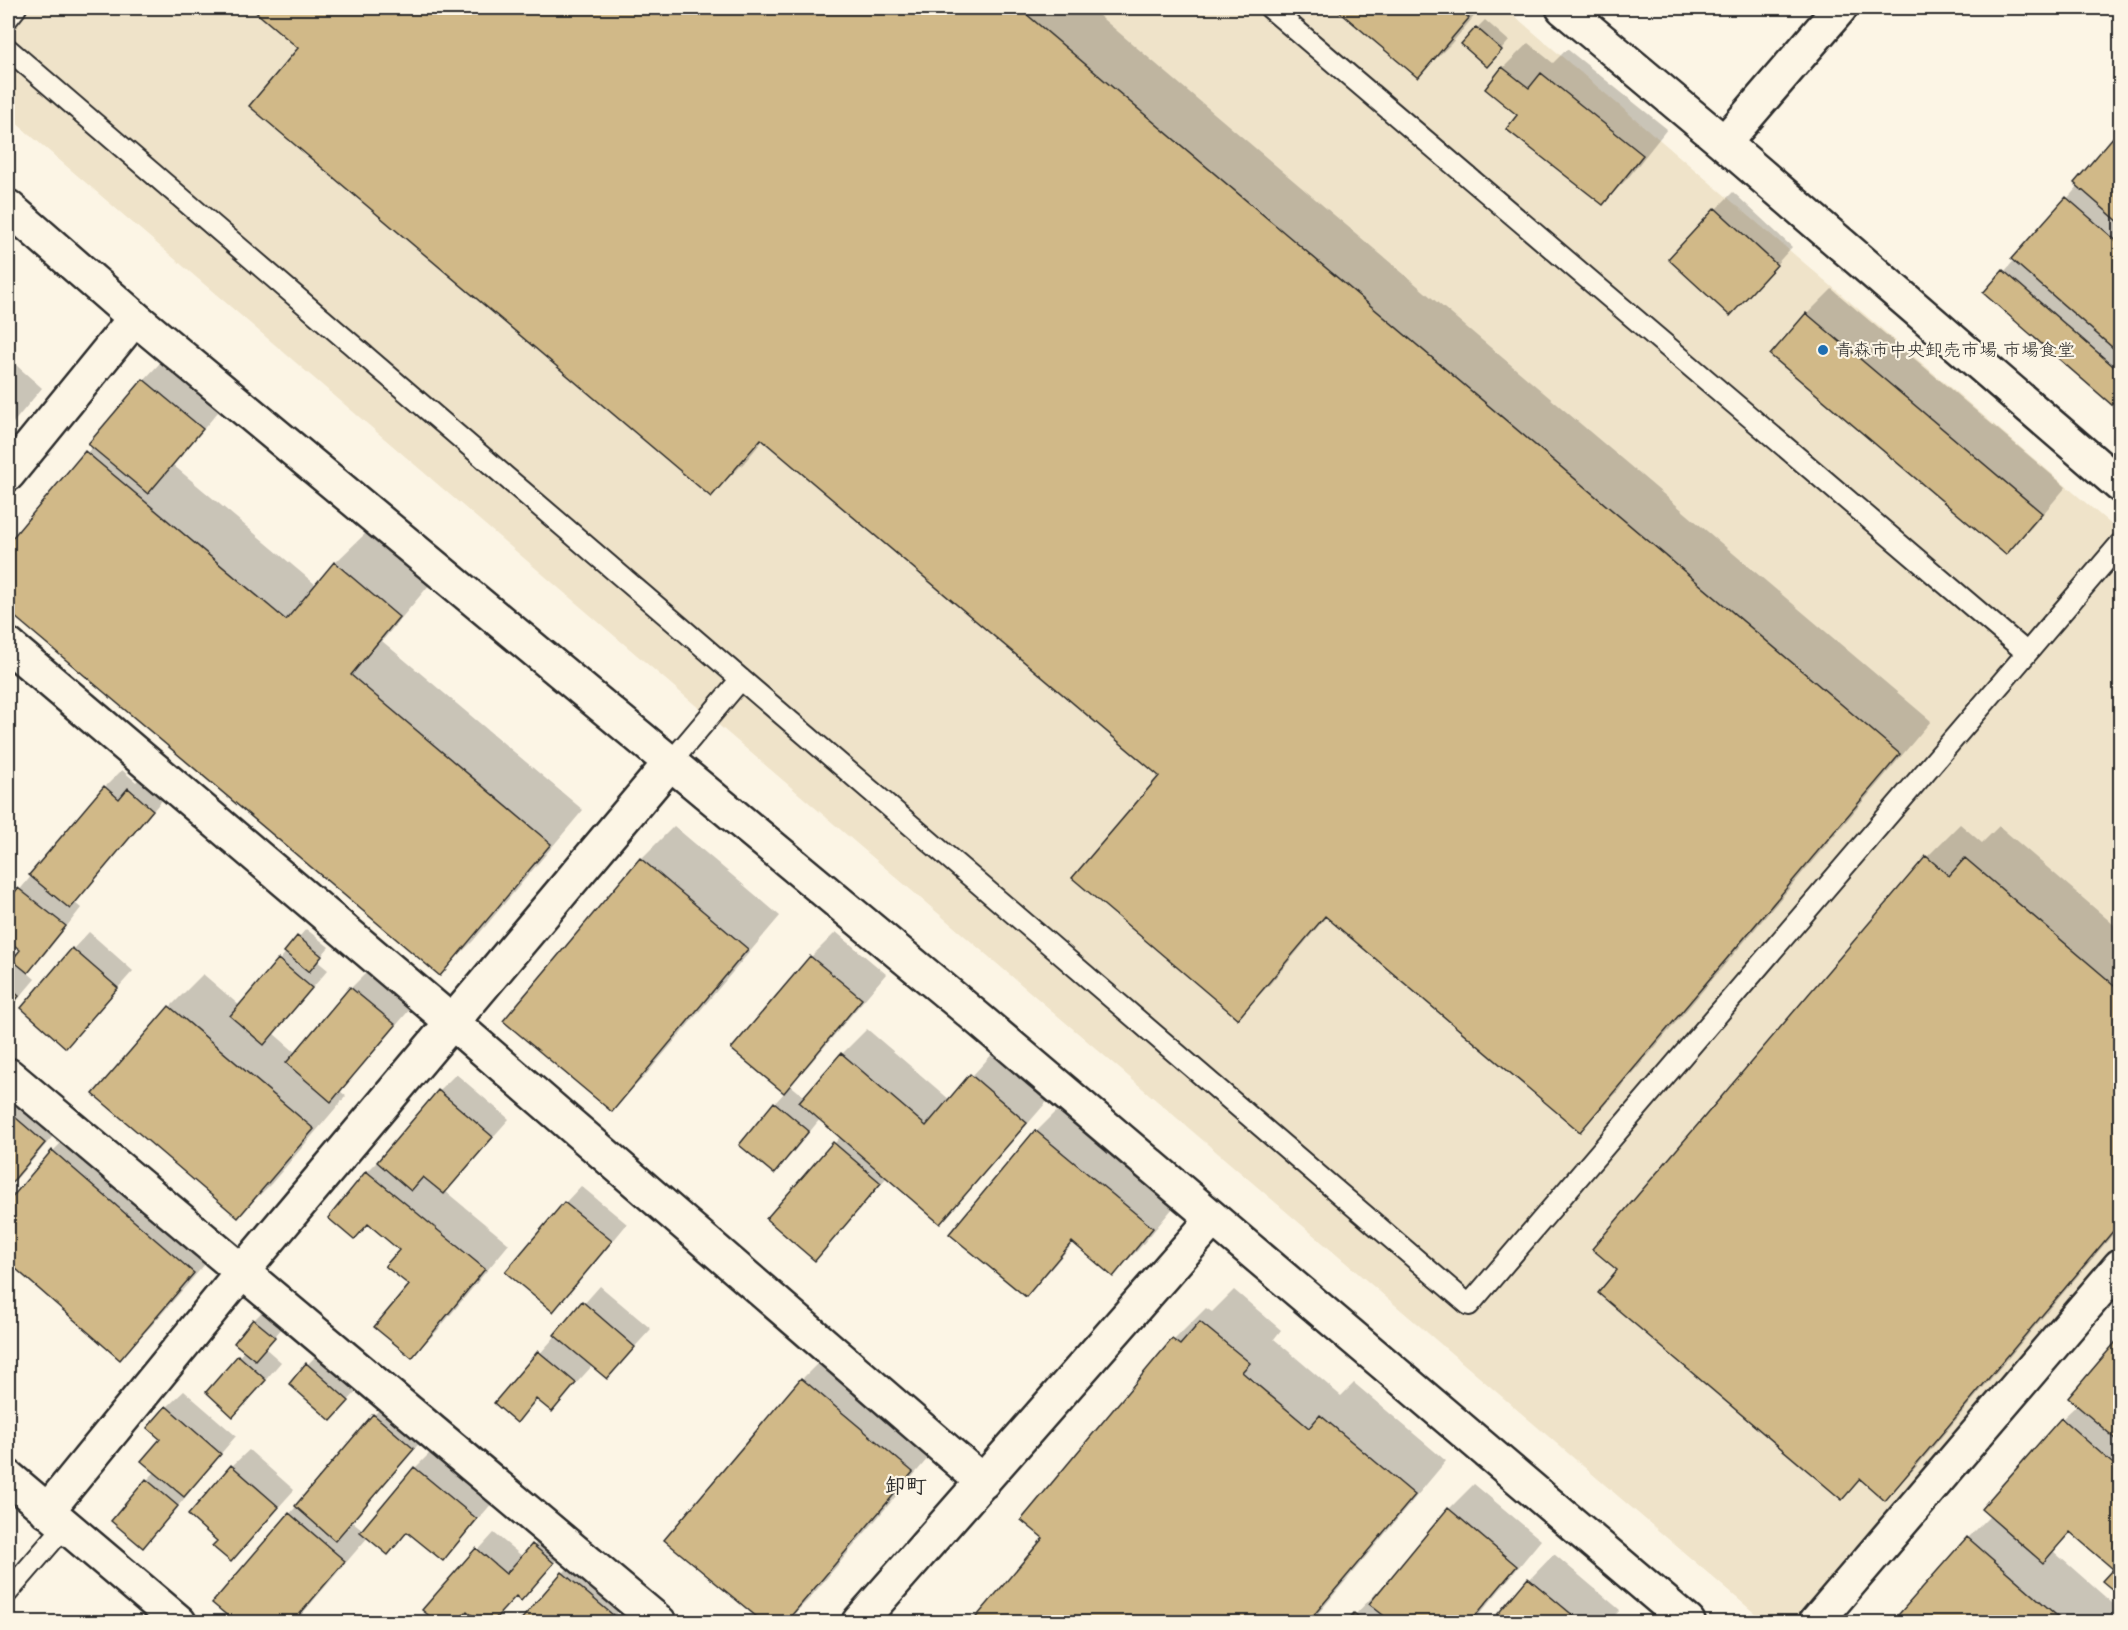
<svg xmlns="http://www.w3.org/2000/svg" width="2128" height="1630" viewBox="0 0 2128 1630" font-family="Mali,'Klee One',sans-serif">
  <style>
    .built { fill: #efe3c9 }
    .shadow { fill: #0003 }
    .building { fill: #d1b988; stroke: #2b2b2b; stroke-width: 1.5 }
    .lines { fill: none; stroke-linecap: round; stroke-linejoin: round }
    .lane-casing { stroke: #2b2b2b; stroke-width: 24 }
    .street-casing { stroke: #2b2b2b; stroke-width: 38 }
    .secondary-casing { stroke: #2b2b2b; stroke-width: 38 }
    .lane { stroke: #fcf5e5; stroke-width: 20 }
    .street { stroke: #fcf5e5; stroke-width: 33 }
    .secondary { stroke: #fcf5e5; stroke-width: 33 }
    .poi-dot { fill: #1f6fb2; stroke: #fcf5e5; stroke-width: 2 }
    .labels { text-anchor: middle; stroke-width: 4.5; stroke-linejoin: round; paint-order: stroke }
    .poi-label { font-size: 18px; fill: #2b2b2b; stroke: #fcf5e5; text-anchor: start }
    .quarter-label { font-size: 21px; font-weight: bold; fill: #2b2b2b; stroke: #fcf5e5 }
  </style>
  <rect width="100%" height="100%" fill="#fcf5e5"/>
  <filter id="ink" filterUnits="userSpaceOnUse"><feTurbulence type="fractalNoise" baseFrequency=".0167" numOctaves="2"/><feDisplacementMap in="SourceGraphic" scale="12" xChannelSelector="R" yChannelSelector="G"/><feConvolveMatrix kernelMatrix="1 2 1 2 8 2 1 2 1" color-interpolation-filters="sRGB"/></filter>
  <g filter="url(#ink)">
    <path class="built" d="M8 8H1505L2120 532V1240L1795 1622H1765L8 116Z"/>
    <path class="shadow" d="M253 8H1090L1931 721 1612 1098 1580 1130 1327 916 1270 984 1238 1017 1161 776 764 439 744 463 711 495 301 48Z
      M1337 8H1481L1451 44 1418 76Z
      M1485 20 1509 41 1495 57 1477 28Z
      M1528 43 1553 63 1567 49 1667 129 1628 178 1603 203 1519 114 1487 88 1503 68Z
      M2120 132V411L1986 293 2079 185 2076 183Z
      M1733 192 1792 247 1747 297 1716 209Z
      M1832 289 2066 487 2031 528 2006 553 1772 355 1807 314Z
      M8 358 42 388 8 429Z
      M160 363 218 412 173 465 316 585 335 563 368 531 430 584 382 641 583 810 473 941 440 974 8 609V546L93 446 144 380Z
      M122 770 136 782 145 773 169 792 75 903 81 908 45 954 27 972 35 979 8 1011V956L13 961 22 949 8 938V904L105 787Z
      M1960 824 1982 843 1999 826 2120 930V1226L1917 1466 1885 1499 1862 1479 1842 1498 1619 1270 1927 857Z
      M674 826 780 916 644 1077 611 1110 505 1020 641 859Z
      M306 929 329 947 317 961 328 970 273 1033 296 1053 351 988 368 971 411 1008 340 1091 346 1096 271 1184 238 1216 95 1094 170 1007 203 974 240 1006Z
      M89 932 133 971 66 1046 73 949Z
      M836 932 886 974 808 1066 789 1084 805 1097 842 1054 867 1029 950 1100 996 1050 1051 1097 964 1197 940 1222 887 1177 815 1259 769 1219 841 1136 820 1119 791 1155 774 1172 775 1103 785 1092 734 1049 811 957Z
      M456 1074 509 1119 445 1191 509 1244 437 1331 412 1356 411 1285 401 1250 369 1223 354 1238 367 1172 389 1150 439 1091Z
      M8 1086 69 1117 8 1189Z
      M1062 1106 1177 1203 1138 1250 1113 1274 1074 1242 1050 1270 1025 1295 951 1233 1037 1131Z
      M86 1118 226 1240 152 1325 120 1358 8 1260V1204L53 1151Z
      M581 1186 627 1224 570 1293 553 1310 565 1203Z
      M600 1286 651 1329 607 1377 593 1365 552 1410 538 1399 517 1421 496 1403Z
      M1234 1290 1281 1330 1274 1339 1341 1396 1354 1383 1446 1461 1311 1622H974L1045 1538 1174 1340 1206 1308 1212 1312Z
      M262 1312 282 1328 265 1348 281 1362 250 1398 208 1392 245 1350 254 1320Z
      M2120 1340V1594L2104 1581 2115 1569 2072 1532 2053 1551 2120 1610V1622H1894L1968 1538 1991 1515 2062 1419 2078 1404 2070 1397Z
      M835 1346 945 1438 809 1599 786 1622H765L666 1540 802 1379Z
      M315 1357 356 1392 339 1411 307 1365Z
      M184 1391 236 1436 192 1487 193 1488 159 1529 143 1546 147 1480 156 1471 167 1407Z
      M391 1399 429 1432 352 1521 363 1530 415 1468 432 1451 493 1502 459 1542 443 1559 409 1531 388 1553 368 1537 295 1622H238L214 1603 374 1415Z
      M249 1450 294 1490 231 1560 220 1541 232 1466Z
      M1474 1484 1541 1540 1473 1622H1348L1380 1589 1382 1591 1449 1509Z
      M550 1529 569 1546 521 1599 517 1595 491 1622H483L468 1610 456 1622H439L424 1610 494 1533 523 1557Z
      M588 1548 637 1589 609 1622H521L563 1573Z
      M1554 1554 1620 1610 1609 1622H1493L1530 1579Z"/>
    <path class="building" d="M251 8H1019L1900 754 1580 1132 1325 916 1238 1019 1072 878 1159 776 761 439 711 497 249 106 298 48Z
      M1335 8H1457L1469 18 1418 78Z
      M1476 27 1502 50 1487 67 1461 44Z
      M1502 67 1529 88 1541 73 1643 155 1603 205 1506 129 1517 115 1485 89Z
      M2120 129V223L2074 183Z
      M2066 197 2120 244V354L2011 259Z
      M1715 208 1777 265 1730 316 1668 259Z
      M2003 270 2119 371 2120 369V412L1983 293Z
      M1806 313 2042 513 2006 555 1770 355Z
      M143 379 203 429 148 494 88 444Z
      M85 451 286 620 334 562 399 617 351 675 551 844 440 976 8 611V543Z
      M104 786 119 799 128 788 153 810 70 909 29 875Z
      M1926 856 1949 876 1965 858 2120 990V1223L1885 1501 1860 1479 1842 1500 1598 1293 1617 1270 1592 1249Z
      M640 858 748 949 612 1112 503 1021Z
      M18 888 66 926 28 973 12 960 20 950 8 940V901Z
      M297 936 322 956 309 972 284 952Z
      M72 948 118 988 66 1048 21 1008Z
      M810 956 862 999 784 1093 731 1049Z
      M278 959 312 988 264 1045 230 1016Z
      M8 987 19 996 8 1010Z
      M350 987 396 1025 331 1102 286 1063Z
      M169 1006 314 1129 238 1218 93 1094Z
      M841 1053 926 1126 970 1074 1027 1123 940 1224 799 1102Z
      M438 1090 493 1137 444 1194 423 1177 411 1191 377 1162Z
      M774 1102 809 1131 774 1174 739 1145Z
      M8 1111 45 1143 8 1187Z
      M1035 1130 1153 1228 1113 1277 1072 1242 1026 1297 949 1234Z
      M833 1142 881 1183 815 1261 766 1219Z
      M52 1150 194 1273 120 1360 8 1262V1202Z
      M366 1171 485 1269 412 1358 374 1327 409 1285 385 1266 399 1250 368 1224 354 1240 328 1218Z
      M564 1202 612 1241 553 1312 505 1272Z
      M582 1301 635 1347 607 1379 554 1335Z
      M253 1319 275 1337 255 1360 234 1343Z
      M1200 1322 1250 1363 1242 1372 1309 1428 1320 1415 1415 1495 1308 1622H972L1043 1538 1021 1520 1172 1339 1180 1345Z
      M2120 1337V1437L2117 1440 2068 1398Z
      M538 1351 576 1383 552 1412 536 1399 517 1423 494 1403Z
      M238 1355 266 1380 233 1417 206 1392Z
      M306 1363 349 1401 331 1421 289 1384Z
      M801 1378 913 1472 786 1622H763L664 1540Z
      M166 1406 221 1454 184 1497 141 1461 160 1439 147 1428Z
      M373 1414 414 1449 335 1541 295 1506Z
      M2061 1418 2120 1470V1596L2102 1581 2113 1569 2070 1532 2043 1563 1981 1509Z
      M231 1465 279 1507 231 1562 212 1546 217 1541 188 1515Z
      M414 1467 477 1519 443 1561 407 1532 388 1555 360 1532Z
      M146 1479 178 1506 143 1548 111 1521Z
      M1448 1508 1517 1566 1470 1622H1392L1369 1604Z
      M289 1513 345 1561 293 1622H235L212 1603Z
      M1967 1537 2064 1622H1892Z
      M532 1544 554 1563 521 1601 516 1596 492 1622H480L467 1611 457 1622H437L422 1610 476 1548 506 1574Z
      M562 1572 613 1615 607 1622H519Z
      M1528 1578 1581 1622H1491Z
      M1354 1613 1365 1622H1346Z"/>
    <g class="lines">
      <g class="lane-casing">
        <path id="lane" d="M1270 8 2027 653 2120 544
          M8 18 16 8
          M8 49 1469 1305 2027 653
          M671 762 741 679
          M8 1592 65 1526"/>
      </g>
      <g class="street-casing">
        <path id="street" d="M1563 8 1724 143 2120 485
          M1724 143 1840 8
          M8 474 135 318
          M8 645 453 1023 983 1482
          M8 1075 659 1622
          M8 1477 179 1622
          M47 1511 241 1273 671 762
          M859 1622 1212 1220
          M1816 1622 2120 1266"/>
      </g>
      <g class="secondary-casing">
        <path id="secondary" d="M8 207 135 318 962 1005 1688 1622"/>
      </g>
      <use href="#lane" class="lane"/>
      <use href="#street" class="street"/>
      <use href="#secondary" class="secondary"/>
    </g>
  </g>
  <circle class="poi-dot" cx="1823" cy="350" r="6"/>
  <g class="labels">
    <g class="poi-label">
      <text x="1835" y="356">青森市中央卸売市場 市場食堂</text>
    </g>
    <g class="quarter-label">
      <text x="906" y="1493">卸町</text>
    </g>
  </g>
  <rect width="2128" height="1630" fill="none" stroke="#fcf5e5" stroke-width="30"/>
  <rect x="15" y="15" width="2098" height="1600" fill="none" stroke="#2b2b2b" stroke-width="2" filter="url(#ink)"/>
</svg>
